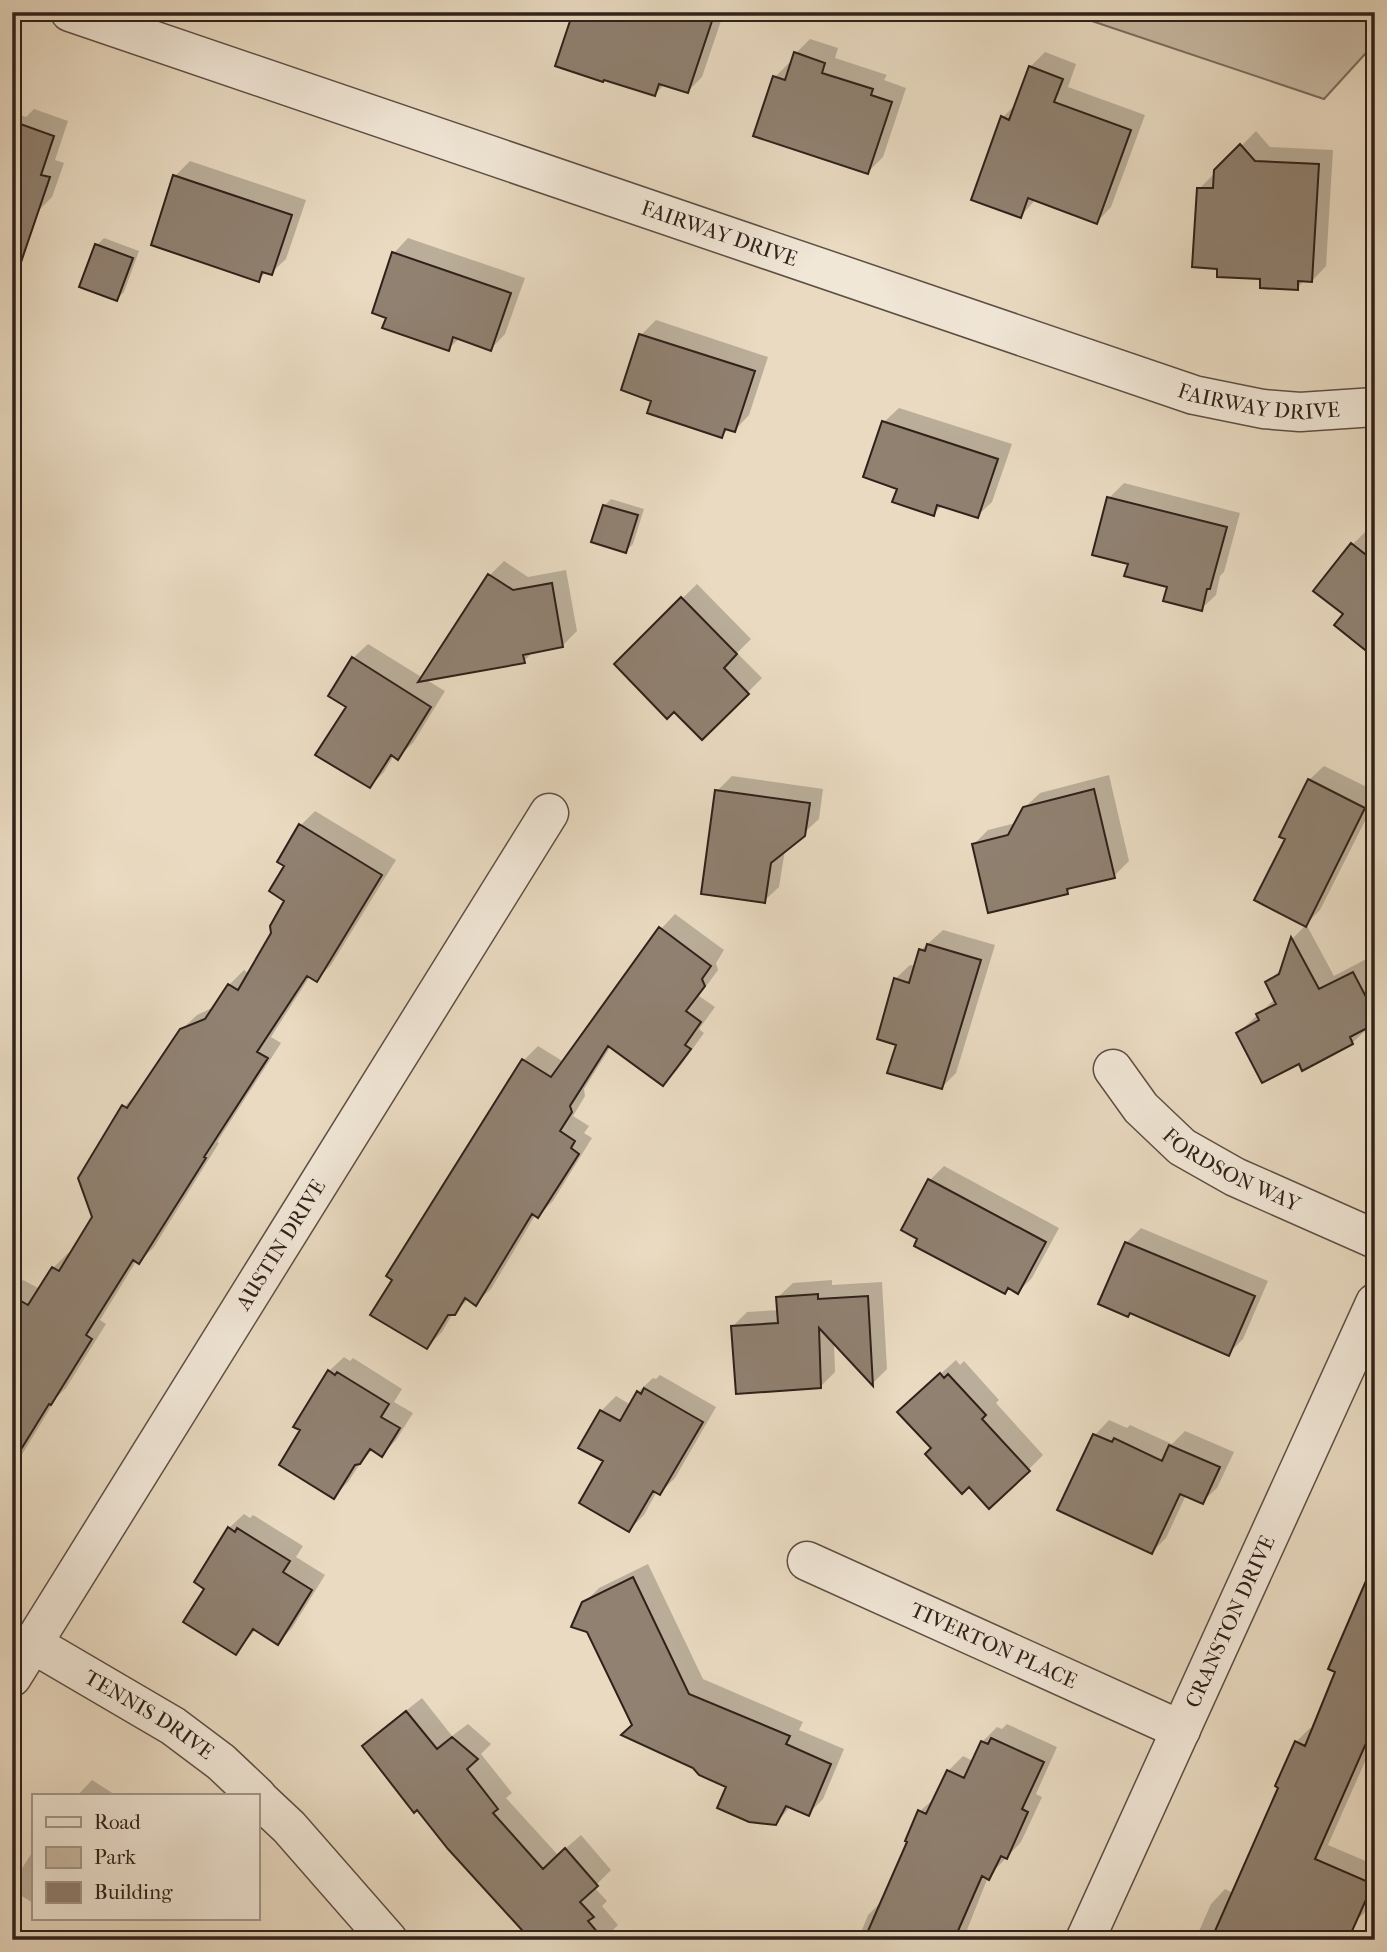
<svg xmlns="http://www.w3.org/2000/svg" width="1387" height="1952" viewBox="0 0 1387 1952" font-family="'IM FELL French Canon',serif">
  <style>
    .green { fill: #c9bba5; stroke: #7c6e60; stroke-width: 2 }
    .shadow { fill: #0003 }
    .building { fill: #908171; stroke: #2f211a; stroke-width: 2 }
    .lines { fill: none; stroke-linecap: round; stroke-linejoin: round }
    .minor-casing { stroke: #5e4f44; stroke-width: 41 }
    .minor { stroke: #f1e7d7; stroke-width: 38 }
    .labels { text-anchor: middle; stroke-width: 5; stroke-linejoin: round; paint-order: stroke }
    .street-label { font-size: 21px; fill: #2f211a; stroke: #f1e7d7 }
  </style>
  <rect width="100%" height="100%" fill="#e9dac1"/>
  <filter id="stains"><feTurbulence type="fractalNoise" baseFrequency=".00286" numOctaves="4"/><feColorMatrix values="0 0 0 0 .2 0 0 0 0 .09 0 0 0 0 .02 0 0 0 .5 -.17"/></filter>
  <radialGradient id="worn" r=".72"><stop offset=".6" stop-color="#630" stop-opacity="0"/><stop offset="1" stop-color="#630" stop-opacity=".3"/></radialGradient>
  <path class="green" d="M1065 12H1375V43L1324 99Z"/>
  <path class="shadow" d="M575 12H724L702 77 688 91 665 84 655 94Z
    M810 39 838 48 835 58 887 75 884 80 906 88 883 157 868 172 775 77 790 62 792 63 796 53Z
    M1045 52 1076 64 1068 87 1145 115 1111 207 1097 222 1036 199 1021 216 1003 117 1016 104 1030 67Z
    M34 109 68 121 55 160 64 163 52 197 37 212 12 204V112L26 117Z
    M1256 131 1270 147 1333 150 1326 266 1312 281 1305 280 1297 288 1262 278 1199 189Z
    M190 161 306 200 286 259 271 273 266 272 258 280 175 176Z
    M104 238 139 251 124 292 117 299 97 245Z
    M408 238 525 278 505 334 491 349 460 338 448 349 388 317 394 253Z
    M656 320 768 357 749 415 735 430 729 428 722 436 653 400 641 335Z
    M899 408 1012 444 992 502 977 516 943 505 933 514 900 488 884 422Z
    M1124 483 1240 513 1224 572 1220 576 1216 595 1201 609 1130 563 1109 498Z
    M611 499 644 509 633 544 626 551 604 506Z
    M1367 530 1375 536V656L1345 614 1353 544Z
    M504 561 528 577 566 570 577 631 562 646 534 651 524 661 425 679 445 691 413 743 398 757 394 755 384 772 370 786 348 706 353 658 368 644 423 678 489 576Z
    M697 584 751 639 737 653 762 678 702 738 674 710 616 664Z
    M1324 766 1375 791V801L1320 910 1306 924 1334 976 1368 958 1375 971V1022L1352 1043 1299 1061 1238 1033 1276 998 1267 982 1284 967 1293 938 1306 925 1287 838 1309 780Z
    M1109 775 1129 861 1114 876 1074 886 1067 892 974 844 988 830 1016 823 1024 808 1040 793Z
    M732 776 823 789 819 819 785 850 779 887 764 901 717 791Z
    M315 811 396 860 331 965 316 980 310 976 271 1037 281 1043 217 1142 219 1143 154 1247 139 1262 137 1260 100 1320 106 1324 66 1388 57 1397 12 1471V1291L23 1280 40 1289 53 1268 68 1253 71 1255 94 1217 124 1107 138 1092 181 1030 197 1015 214 1007 229 985 244 970 249 974 273 933 287 900 286 866 301 825Z
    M675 914 724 950 716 963 718 970 699 996 715 1007 699 1029 704 1033 678 1069 663 1084 611 1046 584 1089 585 1096 573 1116 589 1126 584 1133 592 1138 553 1201 538 1216 536 1214 491 1289 476 1303 469 1299 453 1313 442 1332 427 1347 523 1061 538 1046 564 1062 661 929Z
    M943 930 995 945 956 1073 942 1087 898 1043 895 979 910 965 916 966 921 950Z
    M944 1166 1059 1228 1032 1278 1018 1292 1010 1287 1005 1292 930 1180Z
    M1141 1228 1268 1281 1243 1339 1228 1354 1126 1243Z
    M832 1280V1285L882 1282 887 1369 873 1383 834 1342 835 1372 821 1386 732 1327 747 1312 779 1310 778 1297 793 1283Z
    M344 1357 350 1361 353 1358 402 1389 394 1402 413 1413 396 1440 382 1455 373 1449 361 1462 348 1482 334 1496 303 1430 329 1371Z
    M956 1360 960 1365 964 1361 999 1400 996 1403 1043 1455 1028 1470 933 1448 914 1398Z
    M660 1375 716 1407 675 1478 660 1493 657 1491 644 1515 629 1530 605 1460 601 1411 616 1396 631 1405 638 1392 653 1378 656 1379Z
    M1109 1420 1127 1428 1130 1425 1172 1444 1185 1431 1234 1452 1217 1488 1202 1502 1186 1495 1166 1538 1152 1552 1095 1435Z
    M244 1514 250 1518 253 1515 303 1546 296 1557 325 1575 292 1628 278 1643 256 1629 236 1653 207 1588 229 1528Z
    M648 1564 703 1679 803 1722 799 1730 844 1749 823 1799 808 1814 791 1806 776 1823 728 1786 694 1766 634 1725 584 1603 599 1588Z
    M1375 1600V1739L1328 1845 1375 1865V1894L1368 1909 1354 1923 1302 1940H1195L1211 1904 1225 1889 1233 1893 1280 1787 1296 1742 1310 1728 1313 1730Z
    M422 1698 452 1736 468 1724 491 1744 481 1754 512 1793 506 1798 558 1855 581 1835 611 1870 594 1887 607 1901 602 1906 618 1925 603 1940 364 1746 379 1732Z
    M1007 1724 1057 1747 1036 1794 1042 1797 1021 1842 988 1877 963 1940H858L868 1915 882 1901 920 1811 936 1797 948 1771 963 1756 973 1761 982 1742 997 1727 1002 1729Z
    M92 1780 117 1796H77Z
    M33 1851V1903L12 1890V1884Z"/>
  <path class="building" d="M573 12H715L688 93 659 84 655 96 604 80 603 82 555 66Z
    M794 52 825 63 822 73 873 89 871 95 892 102 868 174 753 136 773 76 785 80Z
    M1029 66 1063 79 1054 102 1131 130 1097 224 1028 198 1021 218 971 200 1001 116 1009 120Z
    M12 121 54 136 41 175 50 177 18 271 12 270Z
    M1240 144 1255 161 1319 164 1312 282 1298 281V290L1260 288V279L1217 277V269L1192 267 1197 188H1213L1214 170Z
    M173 175 292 215 272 275 262 272 259 282 151 245Z
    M95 244 133 258 117 301 79 287Z
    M392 252 511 293 491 351 453 337 449 351 382 328 386 318 372 313Z
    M639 334 755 371 735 432 725 429 722 438 647 413 651 401 621 390Z
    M882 421 998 459 978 518 937 505 934 516 892 502 897 489 863 477Z
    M1107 497 1227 527 1210 589H1207L1202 611 1163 601 1167 587 1124 576 1128 564 1092 555Z
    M603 505 638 515 626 553 591 542Z
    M1351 543 1375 562V658L1334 625 1343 614 1313 591Z
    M488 574 513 590 552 583 563 647 523 655 525 663 418 682Z
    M681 597 737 654 724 668 749 694 702 740 674 712 667 719 614 664Z
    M352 657 431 707 398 760 391 755 370 788 315 755 346 707 328 696Z
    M1308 779 1365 808 1306 927 1254 900 1285 839 1279 837Z
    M1094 789 1115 878 1067 889 1068 894 988 913 972 844 1008 835 1023 807Z
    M715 790 810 803 805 836 771 863 765 903 701 894Z
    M299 824 382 875 317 982 307 976 257 1052 268 1058 204 1157 206 1158 139 1264 133 1260 86 1335 92 1339 51 1405 49 1404 12 1464V1296L28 1305 52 1267 59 1271 92 1217 78 1178 122 1105 127 1108 180 1029 205 1019 228 984 238 990 271 933 270 926 284 901 269 891 284 866 277 862Z
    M659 927 711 966 702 979 705 986 686 1011 701 1022 685 1045 691 1049 663 1086 608 1046 570 1106 572 1112 560 1131 575 1141 571 1148 579 1154 538 1218 532 1214 476 1306 465 1298 455 1315H448L427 1349 370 1315 392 1280 386 1276 522 1059 551 1077Z
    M1291 937 1319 989 1353 972 1375 1014V1024L1350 1037 1353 1044 1302 1071 1299 1064 1262 1083 1236 1033 1259 1020 1256 1014 1276 1004 1265 982 1279 974Z
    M927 944 981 960 942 1089 887 1073 896 1045 877 1039 894 978 909 983 919 949 925 951Z
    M928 1179 1046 1242 1018 1294 1008 1288 1005 1294 914 1246 917 1239 901 1230Z
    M1125 1242 1255 1296 1229 1356 1130 1313 1128 1317 1098 1304Z
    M818 1294V1299L868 1296 873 1386 819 1328 821 1388 736 1394 731 1326 778 1323 776 1297Z
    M328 1370 335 1375 337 1372 389 1404 381 1417 400 1428 382 1457 370 1449 360 1464 355 1465 334 1499 279 1465 300 1430 293 1427Z
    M940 1373 944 1378 948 1374 986 1415 982 1419 1030 1471 989 1509 969 1487 962 1494 925 1454 931 1448 897 1412Z
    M644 1388 703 1422 660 1495 653 1491 629 1532 579 1503 603 1461 578 1448 600 1410 620 1421 637 1391 641 1394Z
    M1093 1434 1112 1442 1114 1438 1162 1461 1169 1445 1220 1467 1203 1504 1180 1494 1152 1554 1057 1510Z
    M228 1527 235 1532 237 1528 290 1561 283 1572 312 1590 278 1645 253 1629 236 1655 183 1622 204 1589 194 1582Z
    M1375 1560V1723L1315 1859 1373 1884 1348 1940H1211L1278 1788 1275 1786 1295 1741 1305 1746 1335 1672 1328 1669Z
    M633 1577 689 1694 790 1736 786 1744 831 1764 809 1816 786 1806 776 1825 749 1822 717 1808 726 1787 699 1775 693 1768 621 1735 632 1725 587 1632 571 1627 582 1602Z
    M406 1711 437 1749 452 1737 478 1759 467 1769 498 1809 493 1813 543 1869 565 1848 598 1886 580 1902 594 1917 588 1921 604 1940H531L448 1849 417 1810 414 1813 362 1746Z
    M991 1738 1044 1762 1022 1809 1028 1812 1007 1859 1001 1856 989 1880 982 1876 954 1940H864L907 1842 905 1841 918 1810 926 1814 947 1770 964 1778 981 1741 988 1744Z"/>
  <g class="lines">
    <g class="minor-casing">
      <g id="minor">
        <path id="s1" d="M70 12 1194 395 1263 409 1300 412 1375 407"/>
        <path id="s2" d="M1113 1069 1141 1108 1182 1147 1235 1177 1375 1239"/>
        <path id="s3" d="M807 1561 1181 1730"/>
        <path id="s4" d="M33 1644 173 1726 221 1762 257 1796"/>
        <path id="s5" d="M12 1677 549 813"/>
        <path d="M257 1797 289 1827 388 1940"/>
        <path id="s6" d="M1085 1940 1375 1303"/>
      </g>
    </g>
    <use href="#minor" class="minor"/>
  </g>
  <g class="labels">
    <g class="street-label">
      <text dy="7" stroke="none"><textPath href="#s1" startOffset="686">FAIRWAY DRIVE</textPath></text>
      <text dy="7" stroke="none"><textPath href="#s1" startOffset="1253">FAIRWAY DRIVE</textPath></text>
      <text dy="7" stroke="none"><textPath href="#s2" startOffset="159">FORDSON WAY</textPath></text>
      <text dy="7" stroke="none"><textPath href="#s5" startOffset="509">AUSTIN DRIVE</textPath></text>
      <text dy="7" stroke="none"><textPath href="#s6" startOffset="350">CRANSTON DRIVE</textPath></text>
      <text dy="7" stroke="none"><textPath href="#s3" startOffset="205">TIVERTON PLACE</textPath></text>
      <text dy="7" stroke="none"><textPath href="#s4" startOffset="136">TENNIS DRIVE</textPath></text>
    </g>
  </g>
  <rect width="1387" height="1952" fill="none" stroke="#e9dac1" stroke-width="42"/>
  <rect x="14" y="14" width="1359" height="1924" fill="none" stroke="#2f211a" stroke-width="3.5"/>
  <rect x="21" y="21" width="1345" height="1910" fill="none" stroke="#2f211a" stroke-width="2"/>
  <rect x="32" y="1794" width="228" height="126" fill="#f1e7d7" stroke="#a3988b" stroke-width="2"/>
  <rect x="46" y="1817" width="35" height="10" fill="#f1e7d7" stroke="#a3988b" stroke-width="2"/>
  <text x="94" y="1829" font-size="21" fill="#2f211a">Road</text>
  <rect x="46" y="1847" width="35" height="21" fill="#c9bba5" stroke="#a3988b" stroke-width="2"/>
  <text x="94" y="1864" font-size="21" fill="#2f211a">Park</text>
  <rect x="46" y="1882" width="35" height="21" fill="#908171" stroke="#a3988b" stroke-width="2"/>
  <text x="94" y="1899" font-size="21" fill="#2f211a">Building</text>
  <rect width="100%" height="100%" filter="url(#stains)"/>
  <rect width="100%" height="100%" fill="url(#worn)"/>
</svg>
